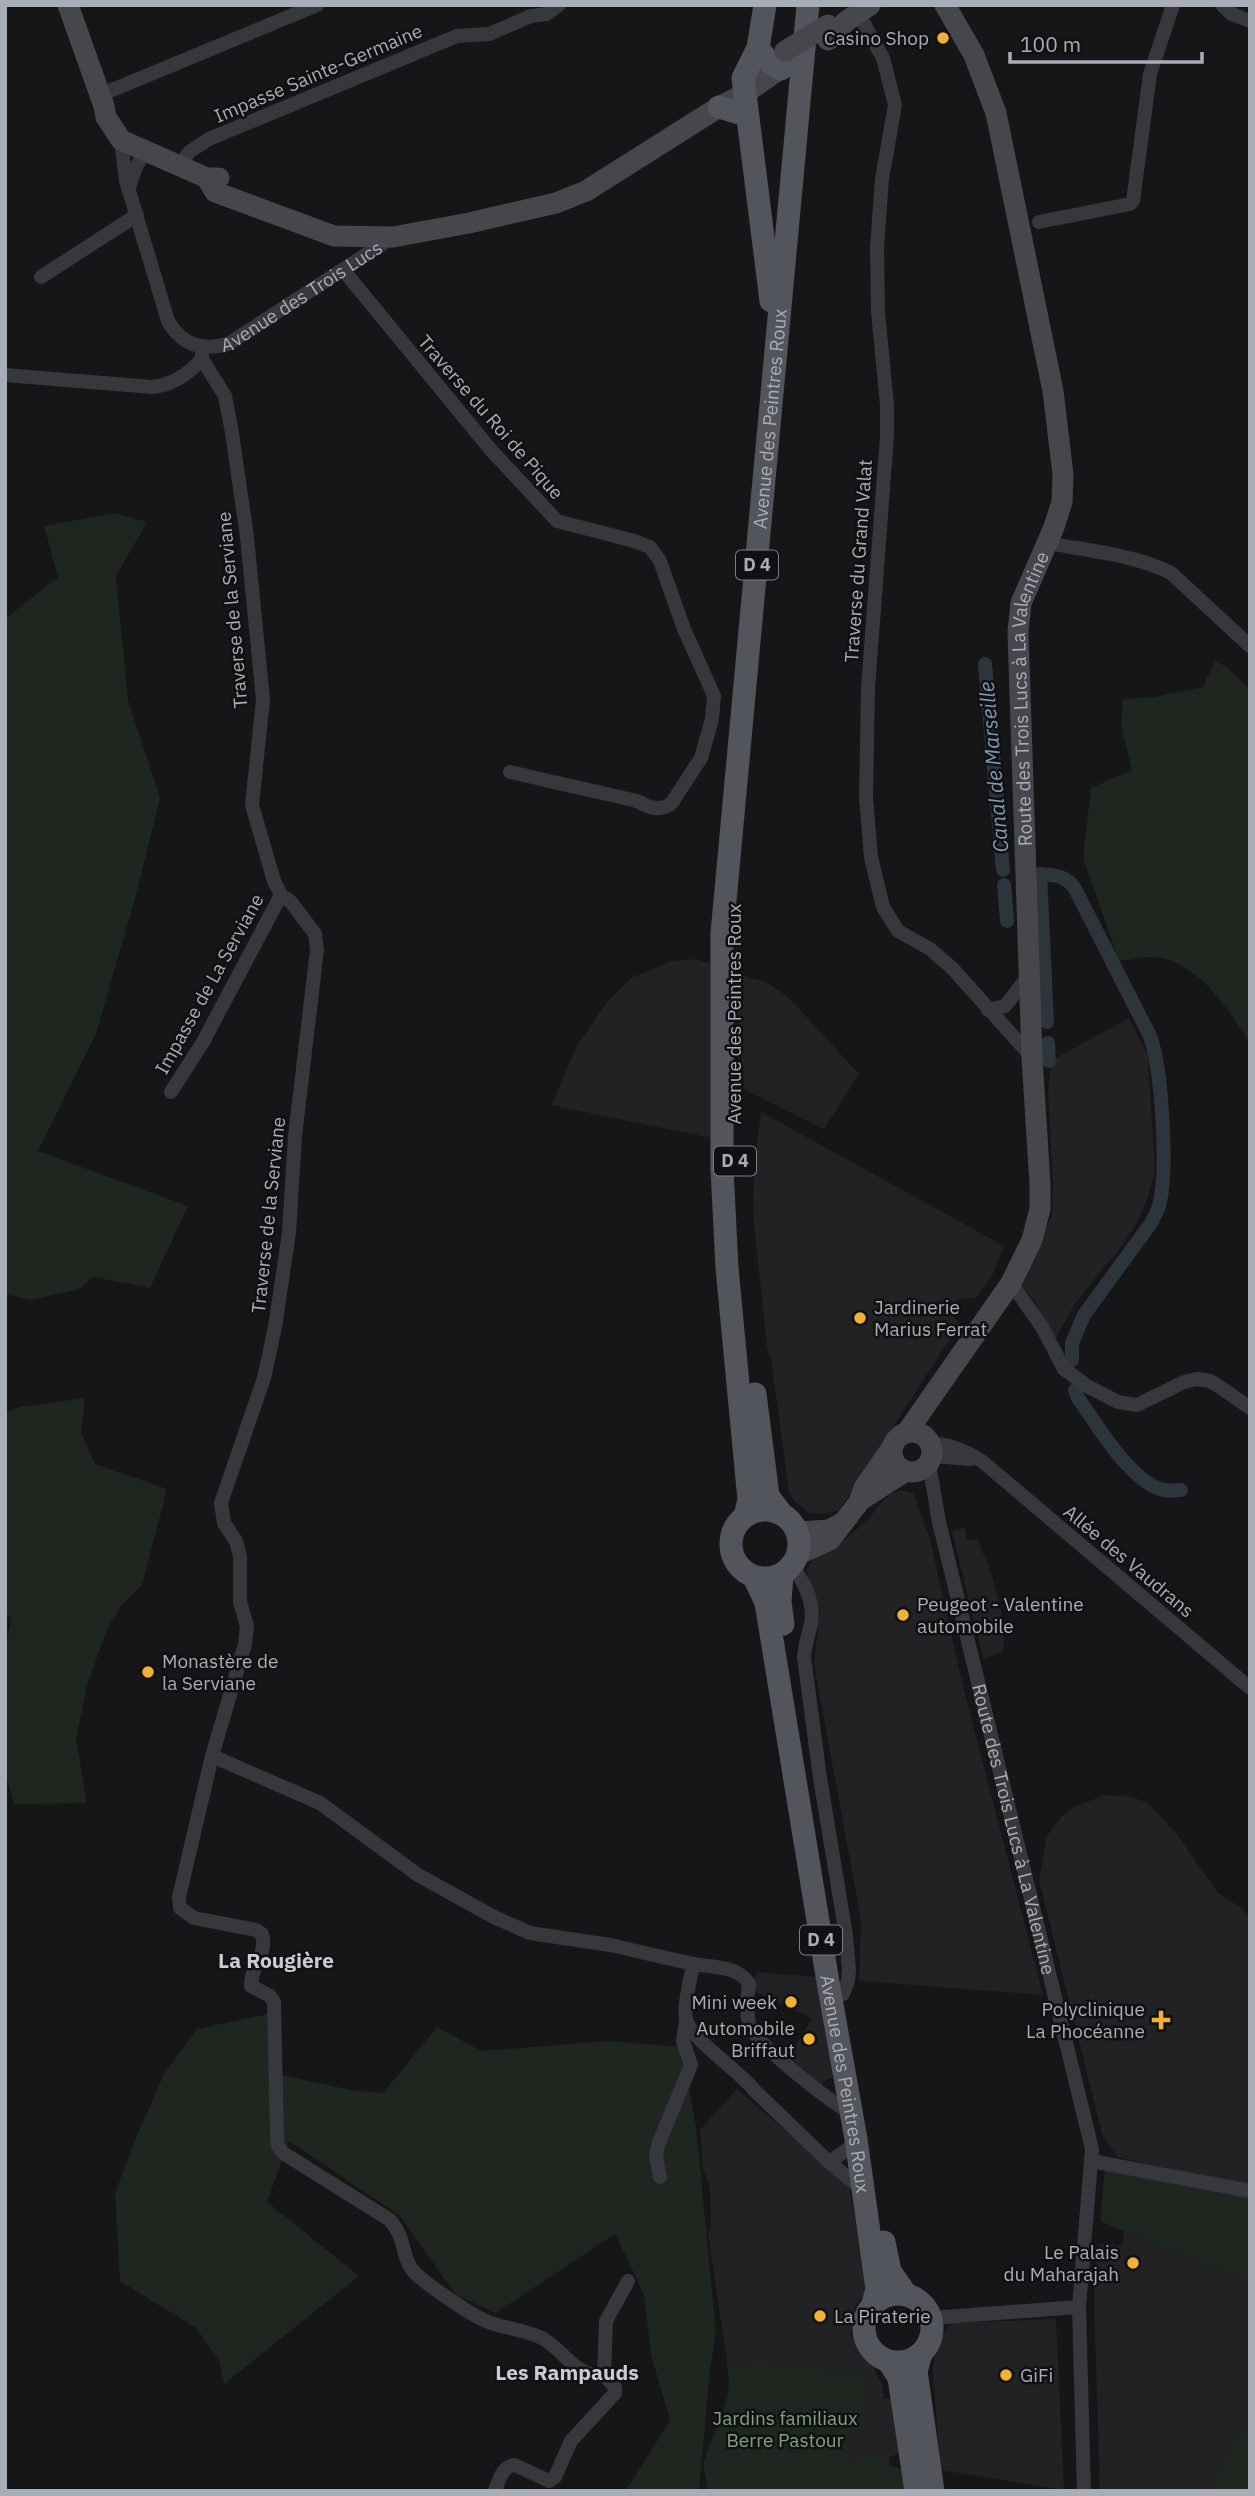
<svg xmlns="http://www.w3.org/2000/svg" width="1255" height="2496" viewBox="0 0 1255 2496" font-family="'IBM Plex Sans',sans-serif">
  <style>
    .built { fill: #222225 }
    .green { fill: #1e261f }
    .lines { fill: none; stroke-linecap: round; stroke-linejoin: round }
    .canal { stroke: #2c353c; stroke-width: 14 }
    .street { stroke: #37383d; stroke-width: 14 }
    .secondary { stroke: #45474d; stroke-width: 21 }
    .primary { stroke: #53555c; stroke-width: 23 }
    .secondary-bridge { stroke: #45474d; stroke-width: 21 }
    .poi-dot { fill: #f2b134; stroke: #111113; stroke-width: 2.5 }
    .labels { text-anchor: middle; stroke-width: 5; stroke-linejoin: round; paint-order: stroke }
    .shield { fill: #111113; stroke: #7b7e86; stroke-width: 2 }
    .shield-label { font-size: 18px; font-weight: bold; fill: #a8adb8 }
    .poi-label { font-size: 19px; fill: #a8adb8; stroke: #111113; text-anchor: end }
    .street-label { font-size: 19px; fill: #a8adb8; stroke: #111113 }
    .park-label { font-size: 19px; fill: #7fa381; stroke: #111113 }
    .water-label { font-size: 21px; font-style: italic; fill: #7f9bb3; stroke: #111113 }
    .neighbourhood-label { font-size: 21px; font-weight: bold; fill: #c9ccd4; stroke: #111113 }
  </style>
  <rect width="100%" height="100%" fill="#161618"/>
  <path class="built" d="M695 959 715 965 713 1138 551 1105 577 1046 607 1002 631 978 672 961Z
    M738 974 768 983 788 997 859 1074 824 1129 744 1089 736 995Z
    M1129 1018 1148 1056 1155 1172 1146 1202 1135 1226 1113 1259 1112 1257 1076 1302 1054 1341 1034 1301 1024 1289 1021 1280 1052 1215 1053 1187 1048 1092 1051 1061Z
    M761 1112 1004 1246 993 1274 976 1298 958 1299 951 1311 959 1325 843 1504 838 1511 826 1514 809 1513 793 1500 789 1491 771 1359 767 1348 753 1213 754 1169Z
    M902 1490 914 1494 930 1540 963 1686 1043 1995 859 1981 861 1920 814 1664 820 1610 806 1570 812 1560 837 1546 870 1518 877 1507 890 1494Z
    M965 1528 967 1541 977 1539 991 1572 1005 1627 1003 1652 983 1658 952 1531Z
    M1105 1795 1132 1797 1148 1803 1176 1833 1218 1893 1240 1907 1250 1916V2185L1129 2160 1117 2156 1103 2137 1039 1880 1047 1836 1061 1817 1076 1806Z
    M757 1972 816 1977 835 2077 826 2080 819 2087 787 2060 812 2018 751 1990Z
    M737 2089 849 2185 868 2295 859 2300 852 2313 851 2334 859 2352 874 2364 876 2375 882 2382 883 2398 891 2399 899 2453 889 2458H848L867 2372 727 2362 708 2233 711 2228 710 2188 703 2169 700 2130Z
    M1124 2231 1250 2284V2445L1234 2437 1208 2491H1100L1094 2300 1098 2244 1122 2246Z
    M1056 2319 1064 2490 940 2470 933 2367 936 2350 947 2328 954 2323Z"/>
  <path class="green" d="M115 513 147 522 116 576 128 700 160 798 136 895 96 1034 38 1151 188 1206 150 1288 93 1277 79 1289 31 1300 5 1294V619L58 577 44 526Z
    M1215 660 1228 668 1250 690V1044C1230 1011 1199 963 1157 957 1145 956 1130 960 1119 961L1083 858 1091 788 1132 770 1121 725 1123 699 1154 697 1203 687Z
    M85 1398 81 1433 95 1464 167 1489 142 1585 121 1606 108 1627 87 1685 76 1739 87 1803 14 1804 5 1771V1650L12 1617 5 1614V1413L20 1407Z
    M268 2014 272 2073 351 2090 383 2093 437 2027 481 2051 610 2041 681 2047 696 2126 716 2333 710 2369 699 2491H623L629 2486 670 2420 651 2355 644 2294 615 2234 496 2313 456 2295 400 2216 289 2141 267 2202 359 2276 224 2384 220 2362 196 2328 120 2281 115 2193 137 2135 164 2074 197 2029Z
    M1105 2168 1250 2198V2284L1100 2221Z
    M727 2362 868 2372 848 2457 889 2458 890 2465 901 2469 905 2491H708L703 2463 727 2398 729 2383Z
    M1250 2420V2491H1208L1234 2437Z"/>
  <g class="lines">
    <path class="canal" d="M985 664 1003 870
      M1004 885 1007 921
      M1047 1022 1040 874C1054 875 1064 875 1074 887L1150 1036C1162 1069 1169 1176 1158 1209 1156 1214 1153 1219 1151 1223L1084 1315 1072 1343V1360
      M1048 1043 1049 1061
      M1075 1390 1078 1398C1097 1425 1132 1484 1164 1490 1170 1491 1176 1490 1181 1490"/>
    <g class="street">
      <path d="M1222 5 1232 14 1250 21"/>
      <path d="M858 13 883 58 895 105 882 179 877 247 878 312 887 405V436L868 688 866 797 871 857 883 907 898 931 930 949 952 968 1032 1057"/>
      <path d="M100 95 317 5"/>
      <path id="s1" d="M121 140 126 181 168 321C182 345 201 351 228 344L393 237"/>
      <path d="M179 167 189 152 209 139 457 36 489 34 531 16 547 14 559 5"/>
      <path d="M129 187 136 167 145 152"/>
      <path d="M1039 222 1130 204 1133 201 1150 74 1173 5"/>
      <path d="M344 271 491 450 557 521 634 541 650 547 660 561 684 629 714 696 712 719 701 758 671 804C659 812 648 807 637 801L510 772"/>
      <path d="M41 277 137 215"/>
      <path d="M202 359 225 396 232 433 247 537 263 700 252 805 274 881 281 895 291 902 315 934 317 950 295 1136 289 1233 275 1327 264 1378 221 1503 224 1523 236 1541 240 1556V1602L247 1626 245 1644 212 1756 179 1897 180 1908 194 1918 256 1930 262 1934C268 1953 250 1968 251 1986L270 1996 274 2002 277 2136 278 2146 283 2153 390 2220C407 2239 401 2259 415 2273 426 2284 476 2319 491 2323 508 2329 526 2330 542 2338 565 2351 576 2378 604 2375L615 2387V2393L571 2441 555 2477 549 2481 515 2465C502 2466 499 2480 495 2491"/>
      <path d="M5 375 152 387C173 385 188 374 202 359V353"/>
      <path d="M1048 543C1089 551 1132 554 1171 573L1250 646"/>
      <path d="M988 1010 1005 1006 1030 974"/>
      <path d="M171 1092 203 1042 281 895"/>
      <path d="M1011 1283 1042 1327 1064 1369 1087 1386 1118 1402 1137 1405 1184 1382 1197 1379 1210 1381 1220 1387 1250 1408"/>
      <path d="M930 1443C951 1445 966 1450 983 1462L1250 1688"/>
      <path d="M932 1456 971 1459"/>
      <path id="s2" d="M929 1463 939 1522 1092 2149 1079 2307 1084 2491"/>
      <path d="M792 1566C805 1583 815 1602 811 1624 808 1635 805 1645 804 1657L820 1778 846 1935 849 1970 848 1981 843 1994"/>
      <path d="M212 1756 320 1803 418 1875 494 1917 530 1933 610 1945 693 1964C691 1978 683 2006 686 2019 691 2040 740 2071 755 2091L829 2162 863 2190"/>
      <path d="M693 1964C712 1967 739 1966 749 1984 747 1997 746 2010 749 2023 755 2045 830 2101 852 2114"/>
      <path d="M1091 2161 1250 2191"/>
      <path d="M829 2162 848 2149 856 2139"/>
      <path d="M660 2177 656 2156 658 2145 691 2065 683 2041 686 2021"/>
      <path d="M931 2318 1079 2307"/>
      <path d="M604 2375 606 2321 628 2281"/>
    </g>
    <g class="secondary">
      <path d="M68 5 104 106 106 117 121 140 207 178H219"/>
      <path d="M828 40 835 36 845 22 870 5"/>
      <path d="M207 178 215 192 334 236 393 237 469 223 556 203 586 191 719 107 744 94 786 65"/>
      <circle cx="912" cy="1452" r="20"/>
      <path id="s3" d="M907 1432 1011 1283 1032 1240 1040 1209V1184L1032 1057 1018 632 1021 603 1054 527 1062 502 1063 474 1053 391 996 113 974 55 945 5"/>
      <path d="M861 1500 906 1471"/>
      <path d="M798 1532 829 1530 842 1523"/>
      <path d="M799 1554 830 1540 859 1502 864 1488 893 1446"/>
    </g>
    <g class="primary">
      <path d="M765 5 758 48 743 78 771 301"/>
      <path d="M758 48 769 62 781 69"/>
      <path d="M719 107 746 115"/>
      <path d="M755 1394 768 1496 780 1512"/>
      <circle cx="765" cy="1544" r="34"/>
      <path id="s4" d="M745 1516 749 1500 727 1268 722 1169V933L808 5"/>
      <path d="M782 1575 780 1602 783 1624"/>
      <path id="s5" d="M754 1577 766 1603 828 1982 856 2139 877 2289 873 2304"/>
      <path d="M884 2242 890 2271 905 2293"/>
      <circle cx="898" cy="2328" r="34"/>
      <path d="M920 2357 916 2371 933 2491"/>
      <path d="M889 2362 899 2378 916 2491"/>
    </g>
    <path class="secondary-bridge" d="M785 51 828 25"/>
  </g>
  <g class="poi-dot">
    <circle cx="943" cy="38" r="7"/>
    <circle cx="860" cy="1318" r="7"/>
    <circle cx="903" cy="1615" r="7"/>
    <circle cx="148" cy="1672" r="7"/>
    <circle cx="791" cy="2002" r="7"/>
    <path d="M1157.5 2009.5h7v7h7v7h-7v7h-7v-7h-7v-7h7z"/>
    <circle cx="809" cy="2039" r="7"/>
    <circle cx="1133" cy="2263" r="7"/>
    <circle cx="820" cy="2316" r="7"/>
    <circle cx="1006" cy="2375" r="7"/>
  </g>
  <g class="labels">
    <g class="shield">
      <rect x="736" y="550.5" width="42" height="29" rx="5"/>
      <rect x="714" y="1146.5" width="42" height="29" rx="5"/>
      <rect x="800" y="1925.5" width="42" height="29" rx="5"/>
    </g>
    <g class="shield-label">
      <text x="757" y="571">D 4</text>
      <text x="735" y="1167">D 4</text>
      <text x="821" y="1946">D 4</text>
    </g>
    <g class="poi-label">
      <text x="929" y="45">Casino Shop</text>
      <text x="874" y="1314" text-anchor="start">Jardinerie<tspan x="874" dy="22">Marius Ferrat</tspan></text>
      <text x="917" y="1611" text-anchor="start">Peugeot - Valentine<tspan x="917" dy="22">automobile</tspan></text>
      <text x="162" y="1668" text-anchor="start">Monastère de<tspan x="162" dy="22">la Serviane</tspan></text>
      <text x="777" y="2009">Mini week</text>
      <text x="1145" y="2016">Polyclinique<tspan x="1145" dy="22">La Phocéanne</tspan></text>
      <text x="795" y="2035">Automobile<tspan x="795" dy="22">Briffaut</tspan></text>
      <text x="1119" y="2259">Le Palais<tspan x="1119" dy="22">du Maharajah</tspan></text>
      <text x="834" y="2323" text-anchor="start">La Piraterie</text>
      <text x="1020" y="2382" text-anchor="start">GiFi</text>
    </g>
    <g class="street-label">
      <text transform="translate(318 73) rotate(-23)" y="7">Impasse Sainte-Germaine</text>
      <text dy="7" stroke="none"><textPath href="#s1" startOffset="345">Avenue des Trois Lucs</textPath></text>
      <text transform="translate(491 417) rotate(49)" y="7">Traverse du Roi de Pique</text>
      <text dy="7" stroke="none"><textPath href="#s4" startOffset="1101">Avenue des Peintres Roux</textPath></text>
      <text transform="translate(858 561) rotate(-86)" y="7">Traverse du Grand Valat</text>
      <text transform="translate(232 610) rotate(-95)" y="7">Traverse de la Serviane</text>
      <text dy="7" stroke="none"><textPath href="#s3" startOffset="774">Route des Trois Lucs à La Valentine</textPath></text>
      <text transform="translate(209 984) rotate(-61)" y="7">Impasse de La Serviane</text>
      <text transform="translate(734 1014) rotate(-90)" y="7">Avenue des Peintres Roux</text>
      <text transform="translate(268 1215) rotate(-84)" y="7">Traverse de la Serviane</text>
      <text transform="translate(1129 1561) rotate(40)" y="7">Allée des Vaudrans</text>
      <text dy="7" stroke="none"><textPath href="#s2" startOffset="376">Route des Trois Lucs à La Valentine</textPath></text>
      <text dy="7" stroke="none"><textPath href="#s5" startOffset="516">Avenue des Peintres Roux</textPath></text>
    </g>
    <g class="park-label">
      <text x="785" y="2425">Jardins familiaux<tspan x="785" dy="22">Berre Pastour</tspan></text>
    </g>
    <g class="water-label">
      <text transform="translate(994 767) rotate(-95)" y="7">Canal de Marseille</text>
    </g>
    <g class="neighbourhood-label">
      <text x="276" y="1968">La Rougière</text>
      <text x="567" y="2380">Les Rampauds</text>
    </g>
  </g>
  <rect width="1255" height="2496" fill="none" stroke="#a8adb8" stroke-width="14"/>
  <path d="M1010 52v10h192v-10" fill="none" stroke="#a8adb8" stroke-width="3.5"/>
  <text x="1020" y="52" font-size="21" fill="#a8adb8" stroke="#111113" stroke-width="5" paint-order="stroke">100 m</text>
</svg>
